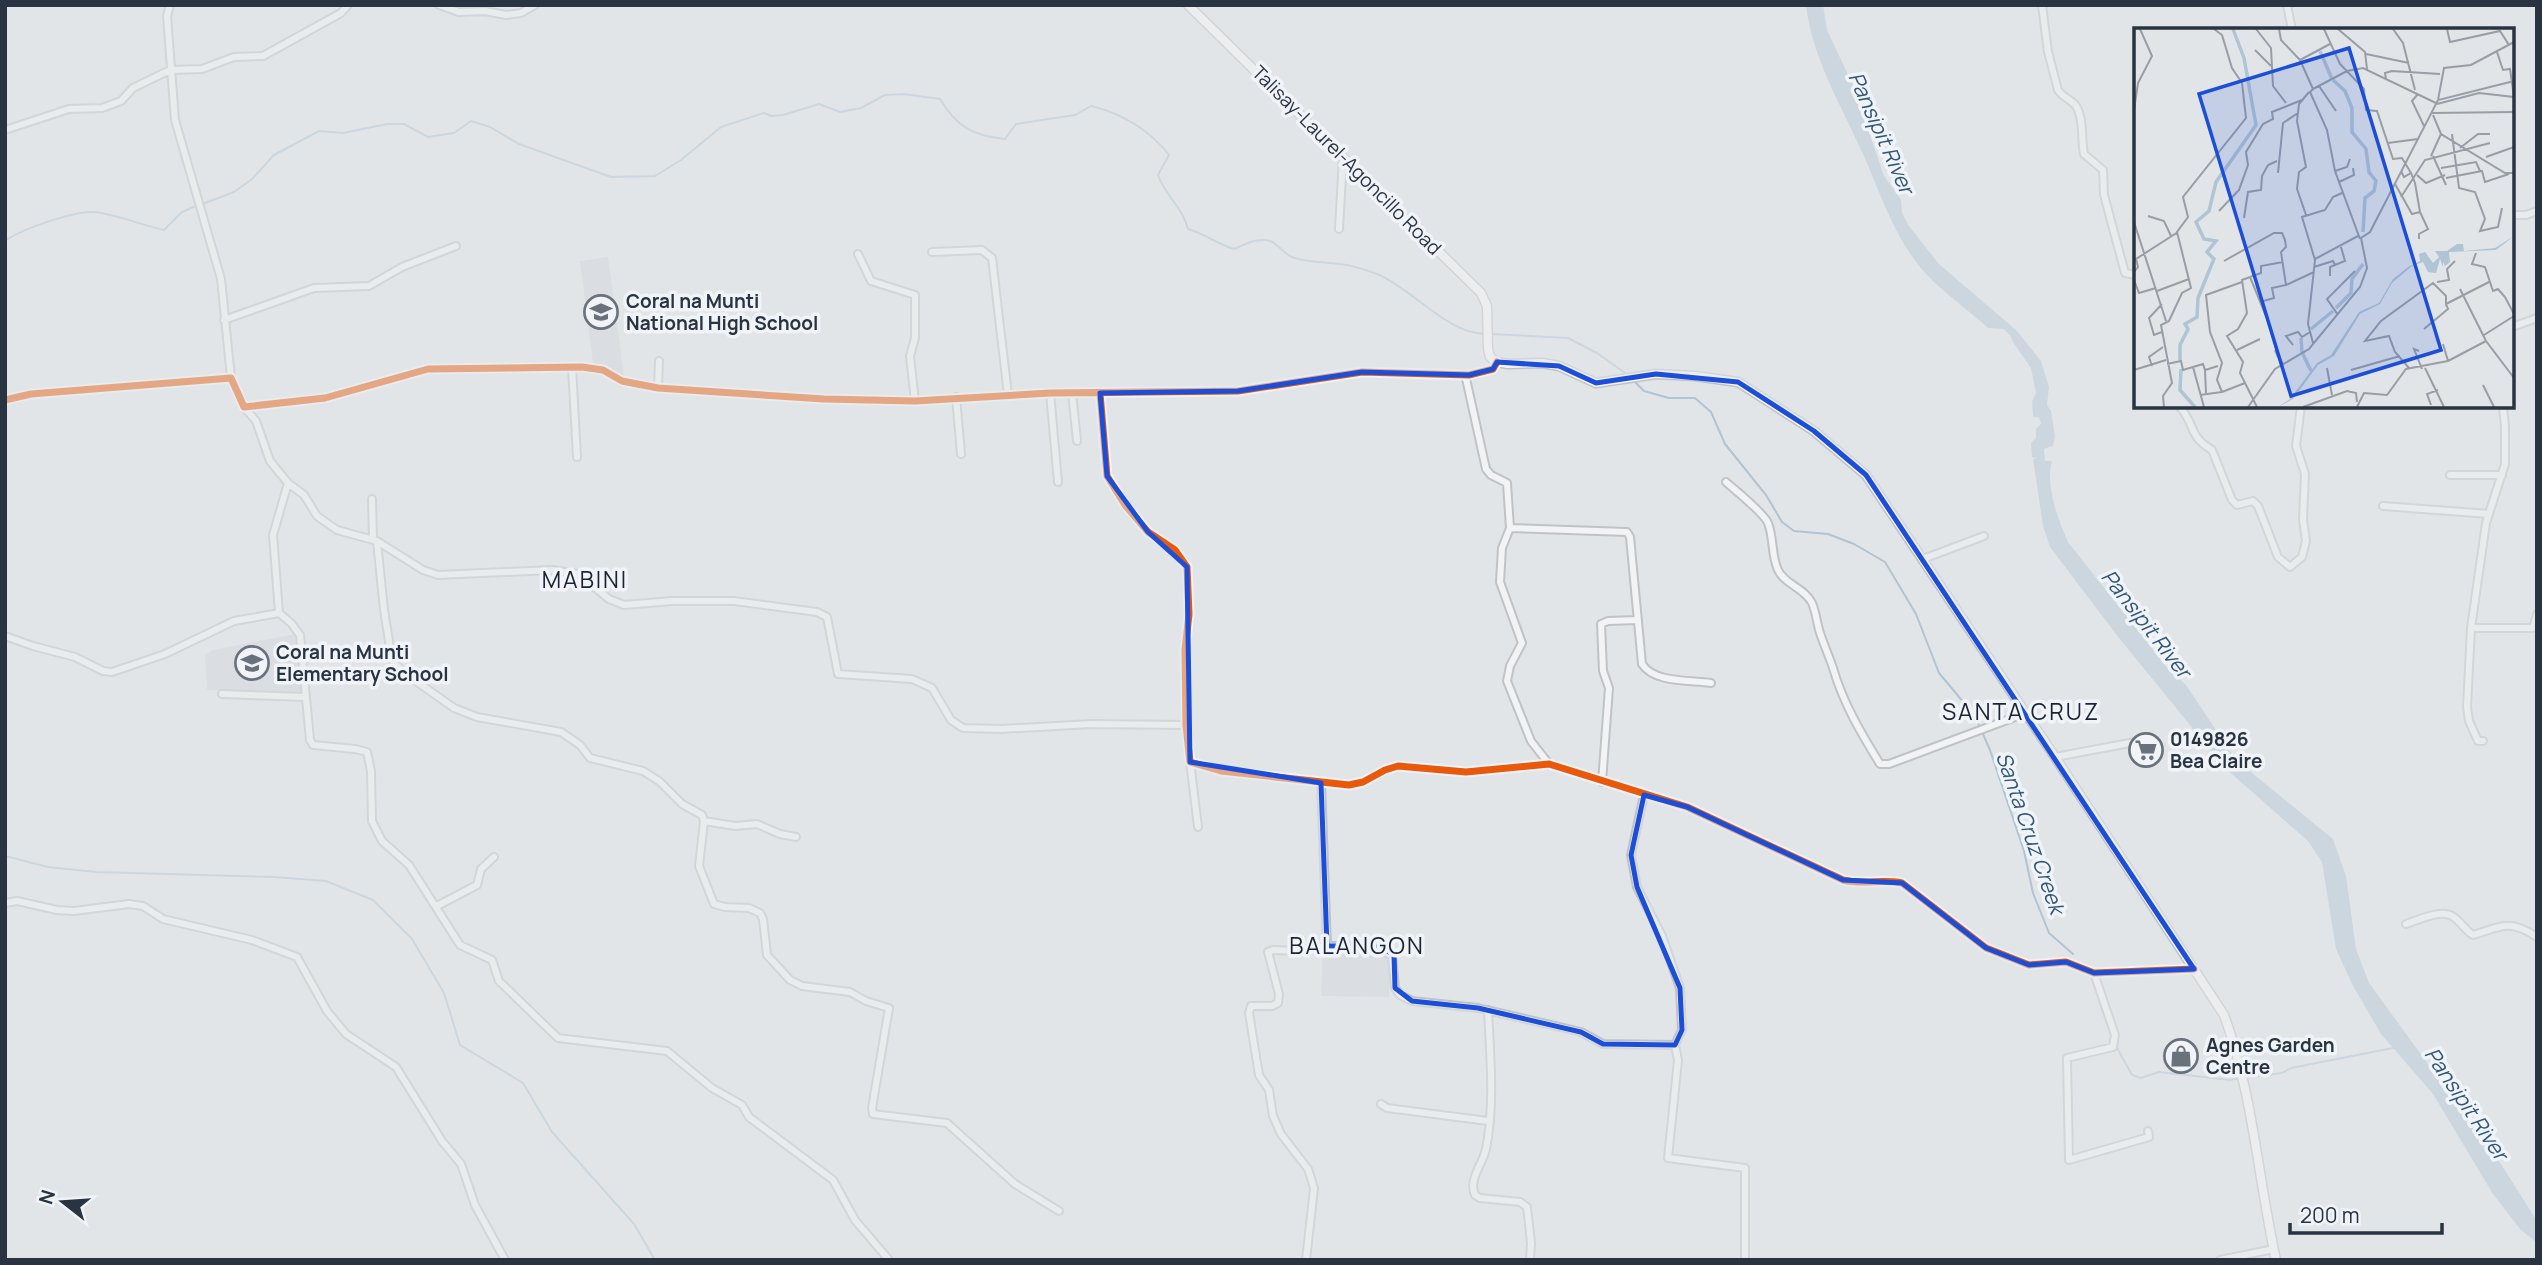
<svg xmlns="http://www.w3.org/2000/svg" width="2542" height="1265" viewBox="0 0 2542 1265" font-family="Manrope,sans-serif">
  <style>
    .built { fill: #d0d5db }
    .water { fill: #afc4d4 }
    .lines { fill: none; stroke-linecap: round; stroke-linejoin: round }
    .stream { stroke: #afc4d4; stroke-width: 2 }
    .minor-casing { stroke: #c0c3c6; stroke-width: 10 }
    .major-casing { stroke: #bec2c6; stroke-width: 11 }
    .minor { stroke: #f2f3f4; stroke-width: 6 }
    .major { stroke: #f6f6f7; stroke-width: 8 }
    .cycleway-casing { stroke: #f0f3f7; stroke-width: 11 }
    .cycleway { stroke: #e8590c; stroke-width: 7 }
    .marked { fill: none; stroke: #1d4ed8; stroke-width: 5; stroke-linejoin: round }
    .labels { text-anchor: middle; stroke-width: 7; stroke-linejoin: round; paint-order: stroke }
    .street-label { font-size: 19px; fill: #283442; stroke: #f0f3f7 }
    .poi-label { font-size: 19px; font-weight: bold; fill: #283442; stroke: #f0f3f7; text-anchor: start }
    .water-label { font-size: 21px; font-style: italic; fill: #305678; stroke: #f0f3f7 }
    .quarter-label { font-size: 23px; letter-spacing: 2px; fill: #1a2433; stroke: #f0f3f7 }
    .inset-river { fill: none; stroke: #afc4d4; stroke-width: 3.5 }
    .inset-road { fill: none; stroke: #989ea6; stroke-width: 2 }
    .view { fill: #1d4ed8; fill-opacity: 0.15; stroke: #1d4ed8; stroke-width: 3.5 }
    .inset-edge { fill: none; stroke: #283442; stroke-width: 3.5 }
  </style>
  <rect width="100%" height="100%" fill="#e2e5e8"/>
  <path class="built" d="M608 257 624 376 593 363 580 261Z
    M296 634 304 695 207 690 205 655 213 650Z
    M1323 948 1379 950 1390 956 1389 997 1321 996Z"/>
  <path class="water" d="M1806 5H1823L1827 30 1852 83 1884 176 1901 200 1902 213 1909 226 1939 264 2016 330 2041 361 2049 387 2047 405 2051 411 2055 436 2053 446 2044 449 2045 461H2052C2045 486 2058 519 2068 542L2168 669 2186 685 2236 760 2333 839 2346 876 2356 949 2369 983 2501 1164 2537 1221V1243L2520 1229 2493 1194 2433 1094 2381 1034 2352 984 2336 949 2322 862 2308 841 2225 768 2119 638 2050 547 2043 526 2033 459 2036 458 2032 457 2031 443 2036 438V429L2041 424 2039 417H2033L2032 401 2036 393 2031 368 2013 342 2010 335 2003 329 1988 328C1962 304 1931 285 1911 255 1890 224 1878 188 1863 154 1842 107 1812 58 1806 5Z"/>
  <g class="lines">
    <path class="stream" d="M205 203 234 192 252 179 274 155 319 131 343 133 387 124H404L428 137 454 133 471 121 490 127 519 144 611 177 655 176 681 160 721 127 764 113 771 116 783 115 819 104 840 112 861 108 885 95 903 94 940 99C957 127 973 136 1005 139L1016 124 1075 115 1091 106C1121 113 1150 130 1169 155L1158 175C1165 196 1181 204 1188 229 1205 234 1217 244 1234 249 1244 245 1258 237 1270 241 1278 244 1284 254 1292 257 1308 263 1324 262 1340 264 1352 265 1366 270 1377 274 1413 289 1446 333 1485 334
      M5 241C21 229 74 211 94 212 111 213 145 226 164 230L182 212 196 206
      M1490 334 1568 338 1597 353 1625 373
      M1635 382 1644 391 1669 398H1695L1711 412 1725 444 1766 495 1782 522 1794 531 1828 534 1854 544 1885 562 1916 614 1939 673 1975 716 1990 750 2024 851 2033 893 2049 933 2073 954
      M5 856 48 867 96 872 274 877 326 881 373 900 412 939 444 993 460 1045 523 1083 552 1132 634 1224 655 1260
      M2091 976 2103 1008
      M2116 1046 2132 1075 2141 1078 2159 1072 2230 1080 2239 1078
      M2245 1078 2282 1073 2291 1068 2393 1048"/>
    <g class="minor-casing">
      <path id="minor" d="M170 5 167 16 175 120 221 279 231 378
        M439 5 459 12 485 11 506 15 521 13 535 5
        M2042 5 2048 52 2058 90C2063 98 2071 99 2076 106 2084 118 2081 140 2084 154L2103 170 2104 195 2125 273 2136 275
        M2287 5 2292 30
        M5 130 69 109 102 108 121 101 133 88 170 70 202 69 234 57 263 56 341 13 348 5
        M2512 215H2526L2537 211
        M1339 229 1343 157
        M932 252 982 250 992 258 1008 395
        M858 254 871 281 915 295V338L910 356 915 401
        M224 320 314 288 369 286 402 267 456 246
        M2512 327 2537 318
        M572 367 577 457
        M1465 374 1486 469 1491 475 1507 483 1510 528 1502 548 1500 582 1522 643 1510 666 1507 681 1531 741 1549 764
        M658 388 659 361
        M1050 393 1058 482
        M1072 393 1077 441
        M1100 393 1107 476 1125 505 1148 532 1175 550 1187 567 1189 614 1185 650 1186 725 1190 762 1221 771 1349 785 1363 782 1385 770 1398 766 1466 772 1549 764 1687 807 1843 880C1862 885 1882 879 1902 883L1986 948 2029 965 2066 962 2094 973 2194 969
        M956 397 961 454
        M5 400 31 394 231 378 244 407 325 398 428 369 582 367 603 370 622 381 658 388 824 399 915 401 1050 393 1238 391 1362 372 1469 375 1493 369 1497 362
        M2179 406C2196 424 2187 435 2212 450L2232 500 2237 505 2253 501 2258 506 2278 557 2290 567 2302 557 2306 541 2303 519 2305 474 2296 446 2301 406
        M244 407 256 421 270 461 288 483 304 495 317 516 337 530 377 541 423 570 438 575 552 570 578 574 609 599 624 605 672 601H734L817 612 827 617 838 674 912 679 932 688 951 720 963 728 1002 729 1091 724 1186 725
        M2450 475H2502
        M1726 482C1736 491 1764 513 1768 523 1774 538 1771 555 1778 570 1785 585 1805 588 1812 603 1816 612 1817 624 1820 633 1824 645 1829 656 1833 668 1843 703 1861 733 1880 764H1889L2026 713
        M288 483 273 535 279 613 291 623 300 635 310 740 313 745 355 749 367 752 371 771 372 821 382 841 409 865 460 945 492 960 499 981 558 1038 667 1051 712 1088 742 1105 749 1117 833 1180 855 1220 889 1260
        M372 499 373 539
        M2383 506 2489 514
        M1510 528 1627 532 1630 537 1642 664C1654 683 1690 680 1711 683
        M377 541 384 610 392 660 403 672 454 708 477 717 561 732 580 745 590 758 643 771 659 781 682 804 702 815 704 821 735 826 757 824 780 834 796 837
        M1923 559 1984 536
        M2471 628H2533L2537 614
        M5 636 33 646 75 657 103 671 112 672 165 654 234 621 279 613
        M222 694 305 697
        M2483 741H2478L2469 721 2467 707 2471 628 2486 523 2505 464V427L2503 406
        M2055 757 2146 740
        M1190 762 1198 827
        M1602 782 1609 688 1603 671 1601 624 1608 621 1638 620
        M1321 783 1327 946
        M1644 795 1631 855 1637 887 1662 936 1680 988 1682 1030 1675 1045
        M704 821 699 866 714 904 725 907 749 908 760 913 763 919 767 955 790 980 802 986 850 992 866 1001 889 1008 872 1108 873 1114 947 1123 1015 1184 1059 1211
        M5 903 17 901 57 910 74 911 129 904 143 906 163 919 252 940 297 957 327 1011 346 1034 396 1067 442 1141 461 1164 475 1205 505 1260
        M437 906 477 885 481 869 494 857
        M2406 924C2418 920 2441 909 2452 916 2460 920 2464 930 2473 935 2503 926 2509 919 2537 937
        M2094 973 2115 1035 2113 1047 2067 1058 2069 1160 2149 1137 2148 1131
        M1488 1010C1490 1054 1495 1105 1486 1149 1483 1164 1468 1179 1475 1195L1480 1198 1520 1202 1527 1207 1531 1243 1530 1260
        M1381 1104 1387 1108 1488 1121
        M1306 1260 1314 1188 1308 1169 1281 1134 1273 1116 1269 1090 1259 1075 1249 1013 1251 1006H1272L1278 1003 1279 994 1268 952 1273 950 1297 951 1327 946H1374L1392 956 1395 988 1400 995 1412 1001 1478 1008 1581 1032 1603 1044 1675 1045 1678 1060 1668 1158 1745 1168V1260
        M2220 1260 2274 1249"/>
    </g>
    <g class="major-casing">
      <path id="major" d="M1188 5 1481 293 1487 306 1488 349 1490 357 1497 362 1508 364 1542 363 1559 366 1596 383 1656 374 1695 376 1738 382 1814 431 1866 475 2055 757 2224 1015C2253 1093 2258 1179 2276 1260"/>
    </g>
    <use href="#minor" class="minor"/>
    <use href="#major" class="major"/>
    <g class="cycleway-casing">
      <path id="cycleway" d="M1100 393 1107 476 1125 505 1148 532 1175 550 1187 567 1189 614 1185 650 1186 725 1190 762 1221 771 1349 785 1363 782 1385 770 1398 766 1466 772 1549 764 1687 807 1843 880C1862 885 1882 879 1902 883L1986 948 2029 965 2066 962 2094 973 2194 969
        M5 400 31 394 231 378 244 407 325 398 428 369 582 367 603 370 622 381 658 388 824 399 915 401 1050 393 1238 391 1362 372 1469 375 1493 369 1497 362"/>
    </g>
    <use href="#cycleway" class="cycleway"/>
  </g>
  <path d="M0 0H2542V1265H0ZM1497 362 1559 366 1596 383 1656 374 1738 382 1814 431 1866 475 2194 969 2094 973 2066 962 2029 965 1986 948 1902 883 1843 880 1687 807 1644 795 1631 855 1637 887 1680 988 1682 1030 1675 1045 1603 1044 1581 1032 1478 1008 1412 1001 1395 988 1394 954 1374 946H1327L1321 783 1190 762 1187 567 1148 532 1107 476 1100 393 1238 391 1362 372 1469 375 1493 369Z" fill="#e2e5e8" fill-opacity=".55" fill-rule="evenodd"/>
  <path class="marked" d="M1497 362 1559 366 1596 383 1656 374 1738 382 1814 431 1866 475 2194 969 2094 973 2066 962 2029 965 1986 948 1902 883 1843 880 1687 807 1644 795 1631 855 1637 887 1680 988 1682 1030 1675 1045 1603 1044 1581 1032 1478 1008 1412 1001 1395 988 1394 954 1374 946H1327L1321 783 1190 762 1187 567 1148 532 1107 476 1100 393 1238 391 1362 372 1469 375 1493 369Z"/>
  <defs>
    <g id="school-ring" transform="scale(1.75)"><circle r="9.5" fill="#f0f3f7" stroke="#69727c" stroke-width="1.5"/><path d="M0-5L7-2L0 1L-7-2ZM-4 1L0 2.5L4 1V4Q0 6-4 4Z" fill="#69727c"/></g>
    <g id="supermarket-ring" transform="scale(1.75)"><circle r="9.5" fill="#f0f3f7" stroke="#69727c" stroke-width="1.5"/><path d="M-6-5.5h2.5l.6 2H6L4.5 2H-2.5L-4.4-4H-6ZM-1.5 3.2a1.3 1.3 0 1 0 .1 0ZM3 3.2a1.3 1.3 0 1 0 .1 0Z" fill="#69727c"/></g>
    <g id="shop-ring" transform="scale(1.75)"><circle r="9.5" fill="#f0f3f7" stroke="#69727c" stroke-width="1.5"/><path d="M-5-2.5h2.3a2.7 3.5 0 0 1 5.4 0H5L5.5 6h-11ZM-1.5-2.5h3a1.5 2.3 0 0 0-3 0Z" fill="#69727c"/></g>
  </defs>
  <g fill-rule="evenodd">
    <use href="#school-ring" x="601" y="312"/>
    <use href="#school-ring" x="252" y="663"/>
    <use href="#supermarket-ring" x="2146" y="750"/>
    <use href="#shop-ring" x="2181" y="1056"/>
  </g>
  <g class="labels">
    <g class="street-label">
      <text transform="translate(1347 160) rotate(45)" y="7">Talisay-Laurel-Agoncillo Road</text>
    </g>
    <g class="poi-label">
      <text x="626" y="308">Coral na Munti<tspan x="626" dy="22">National High School</tspan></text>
      <text x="276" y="659">Coral na Munti<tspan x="276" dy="22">Elementary School</tspan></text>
      <text x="2170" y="746">0149826<tspan x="2170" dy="22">Bea Claire</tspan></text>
      <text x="2206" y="1052">Agnes Garden<tspan x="2206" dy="22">Centre</tspan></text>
    </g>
    <g class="water-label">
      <text transform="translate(1881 133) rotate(66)" y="7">Pansipit River</text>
      <text transform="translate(2146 624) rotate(52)" y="7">Pansipit River</text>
      <text transform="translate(2030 833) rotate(71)" y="7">Santa Cruz Creek</text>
      <text transform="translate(2466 1104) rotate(56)" y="7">Pansipit River</text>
    </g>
    <g class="quarter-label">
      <text x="585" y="588">MABINI</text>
      <text x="2021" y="720">SANTA CRUZ</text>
      <text x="1357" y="954">BALANGON</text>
    </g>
  </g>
  <g transform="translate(2134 28)">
    <rect width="380" height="380" fill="#e2e5e8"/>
    <path d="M380 208 362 222 315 224 316 234 311 238 309 234V239L306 231 302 245 294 244 289 234 278 238 258 255 246 276 226 286 200 328 184 337 159 371 144 379 156 371 183 335 197 327 225 284 245 275 259 251 274 239 286 233 285 226 291 224 299 235 305 229 301 223H313L323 216H329L330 223 361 220Z" fill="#afc4d4"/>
    <path class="inset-river" d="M186 23 198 51M199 52 211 63 218 80V104L232 121 235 144 242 153 240 163 231 170 229 204M202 280 217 265 218 251 229 236M177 301 199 283M167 310 168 324 177 343M46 332V317L54 301 51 296 63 289 64 270 80 231 73 224 82 213 70 211 62 194 75 183 82 154 122 97 110 30 99 1M47 341 46 362 61 379"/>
    <path class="inset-road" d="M122 1 137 20 139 58 152 75M145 1 147 12 166 32 179 61 176 64 193 102 201 143 226 211M190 1 206 36 230 61 232 82 243 83 259 131 268 130 277 145M204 1 231 24 233 41M259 1 269 15 281 62M313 1 316 14 366 3 375 17M121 22 137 38M363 24 369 42 376 41 380 69M232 26 275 35M166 32 196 16M252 51 251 45 258 43 306 46M185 58 202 83M179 61 213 43 229 40 302 75M284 66 278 73 290 98M304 72 310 40 337 37 380 14M303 76 345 65 380 69M0 82 4 55 18 28 6 1M297 85 380 84M299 87 307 106 371 145H380M318 106 325 160 341 164 351 191 346 203 364 199 368 180M254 115 284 111M326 120 344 106H356M297 128 307 106M299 128 312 157M352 129 380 119M307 140 342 134 346 143M201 143 213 139 216 131M144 145 149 95 164 85M283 147 292 155 311 147M312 150 348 143 351 154 375 146M205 154 220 147 219 140M261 156 278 186 286 184 281 155 277 145 270 149 267 143M267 169 291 132 356 115M85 183 105 162 114 137 112 124 129 96 139 91 138 84 168 72M172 187 163 161 165 144 172 139 163 93 165 76 175 64M14 188 30 193 37 208M110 190 114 164 127 162 128 148 134 137 143 133M0 194 32 293M285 211V206L294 201 286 184M342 225 338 236 351 239 359 263 364 261 371 269 380 286M181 231 224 208M90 233 140 205H148L151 212M180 239 199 233 201 237M0 244 4 239 2 231 44 204M196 248V239L211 233 207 219M116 249 127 245V238L149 234M0 252 5 265 22 260M303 254 315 252 313 241 321 233M152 257 180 244M326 261 352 313 380 350M23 263 55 251M126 274 140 270 138 260 152 257 147 224 152 219 151 212M204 287 193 271 221 243M290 301 314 281 312 276M28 304 20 307 15 290 28 276M350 307 380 288M179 315 174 296 181 232 168 189 191 182 199 169 208 165M159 317 152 308 164 304 168 309 176 304M103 322 126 311M285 323 280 321 288 341M144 329 141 322 149 336M314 333 352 313M33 336 47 333 49 342 69 336 71 342M18 338 15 329 29 319M59 339 70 379M193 340 198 367M275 340 261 324 255 308 231 313 247 293 299 255 312 268V276L355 254M291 340 310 379M0 342 32 332M217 342 266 328M349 357 360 379M88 364 111 355M72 365 71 342 84 338M66 367 88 364 83 352 88 335 76 304 72 267 108 254M297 377 293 366 304 362M30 379 29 368 38 355 27 297 35 293 48 265 57 260 43 204 54 189 49 169 112 90 108 55 98 40 88 7 80 1M114 379 141 341 175 321 226 259 233 240 227 210 236 204 304 72 380 53M123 379 106 345 109 334 93 308 104 301 113 285 108 252 116 249 136 298M169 379 213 363 222 365 223 374M223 379 230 365 253 367 272 341 314 333 309 316"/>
    <path class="view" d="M215 20 307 322 157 368 65 66Z"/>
    <rect width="380" height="380" class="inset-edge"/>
  </g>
  <rect width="2542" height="1265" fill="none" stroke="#283442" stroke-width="14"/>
  <g transform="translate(63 1202) rotate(287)" stroke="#f0f3f7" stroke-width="5" paint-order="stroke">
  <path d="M0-5L12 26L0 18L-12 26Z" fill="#283442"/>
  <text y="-10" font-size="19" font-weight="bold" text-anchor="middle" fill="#283442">N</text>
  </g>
  <path d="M2290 1223v10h152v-10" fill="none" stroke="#283442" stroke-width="3.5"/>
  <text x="2300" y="1223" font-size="21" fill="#283442" stroke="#f0f3f7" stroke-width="5" paint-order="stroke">200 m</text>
</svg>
